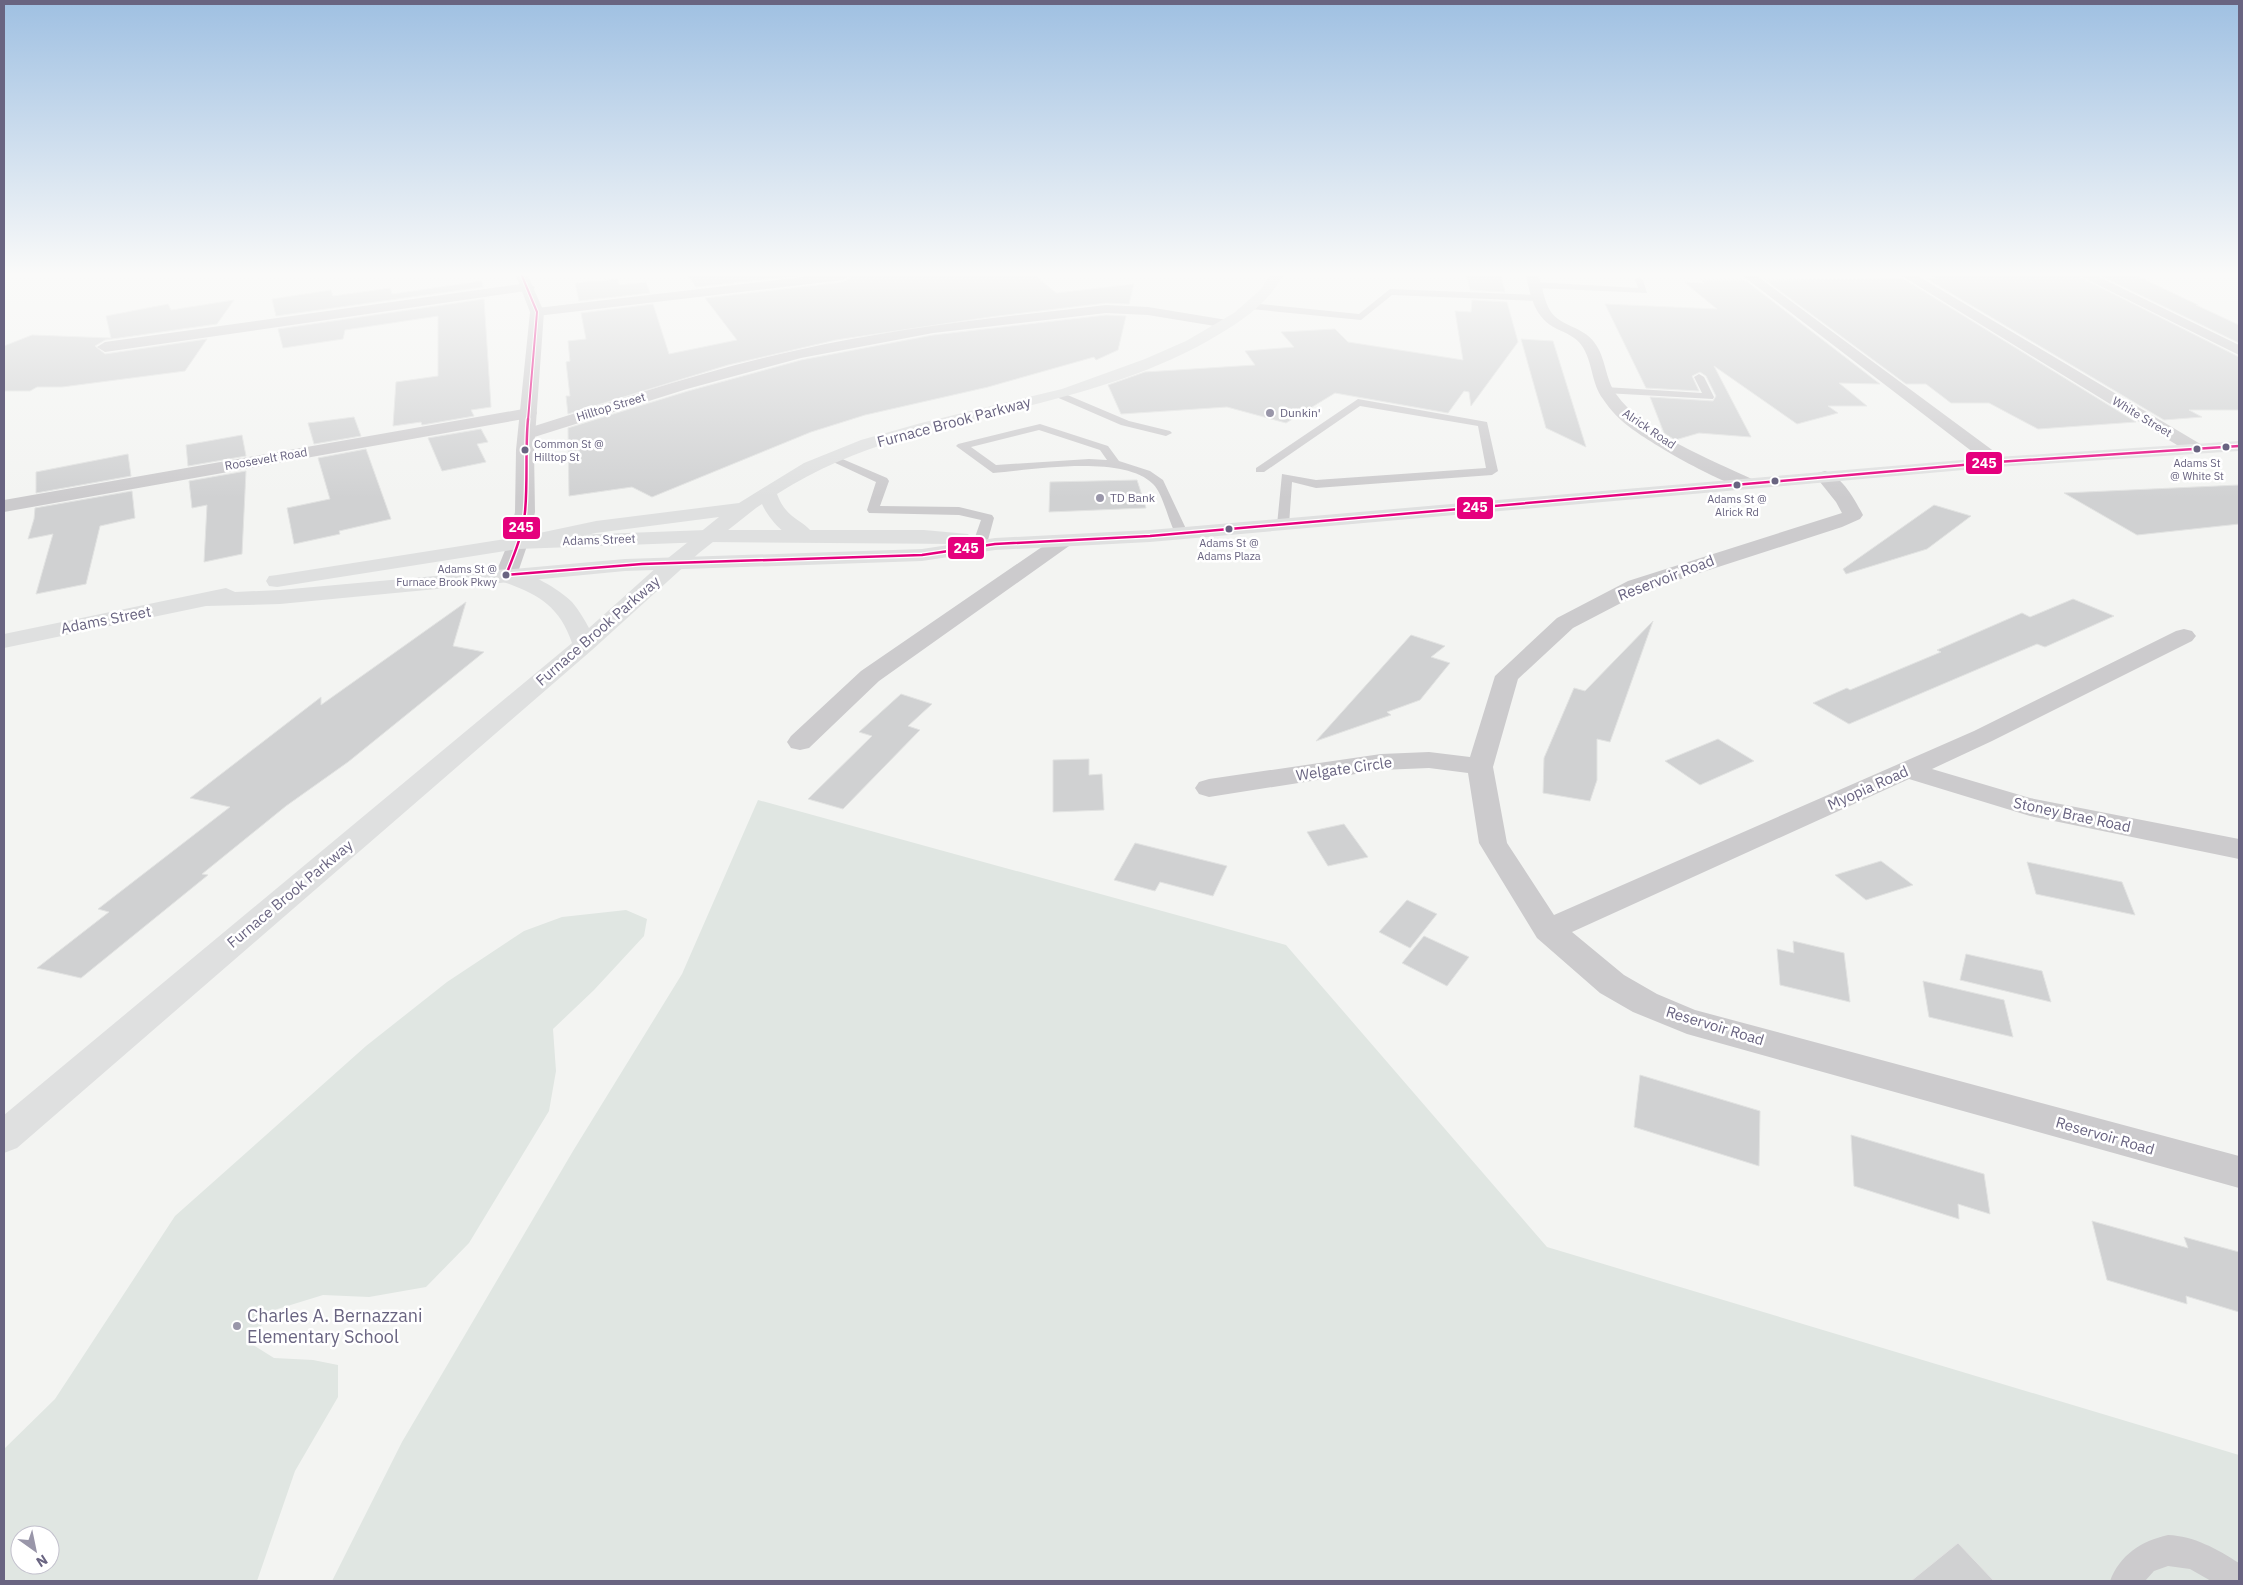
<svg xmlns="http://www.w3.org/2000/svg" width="2243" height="1585" viewBox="0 0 2243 1585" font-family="'IBM Plex Sans',sans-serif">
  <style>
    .green { fill: #e0e6e2; fill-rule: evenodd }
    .building { fill: #d0d1d2; stroke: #e2e3e2 }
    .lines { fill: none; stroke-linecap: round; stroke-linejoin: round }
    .service { fill: #cccbcd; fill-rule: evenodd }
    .minor { fill: #cccbcd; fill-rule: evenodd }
    .tertiary { fill: #cccbcd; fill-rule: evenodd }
    .secondary { fill: #dfe0e0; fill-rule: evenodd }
    .primary { fill: #dfe0e0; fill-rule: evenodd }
    .bus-1-far1-casing { stroke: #fff; stroke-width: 4 }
    .bus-1-casing { stroke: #fff; stroke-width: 5 }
    .bus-1-far1 { stroke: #e5007d; stroke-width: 2 }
    .bus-1 { stroke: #e5007d; stroke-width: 2.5 }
    .poi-dot { fill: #9996a9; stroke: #fff; stroke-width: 2 }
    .bus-dot { fill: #696481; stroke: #fff; stroke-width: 2 }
    .labels { text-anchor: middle; stroke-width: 5; stroke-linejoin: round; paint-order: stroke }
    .far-bus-label { font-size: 11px; fill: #696481; stroke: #fff }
    .far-street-label { font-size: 12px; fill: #696481; stroke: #fff }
    .far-poi-label { font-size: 12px; fill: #696481; stroke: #fff; text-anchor: start }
    .street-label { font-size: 15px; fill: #696481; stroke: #fff }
    .near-poi-label { font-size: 18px; fill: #696481; stroke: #fff; text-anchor: start }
    .line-badge { stroke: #fff; stroke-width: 2 }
    .badge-label { font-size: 14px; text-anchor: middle; font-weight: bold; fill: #fff }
  </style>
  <rect width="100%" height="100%" fill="#f3f4f2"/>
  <path class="green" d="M758 800 1286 945 1547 1247 2239 1455V1581H332L402 1442 573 1151 682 974Z
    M626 910 647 919 644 936 594 990 553 1029 556 1071 549 1111 469 1243 426 1287 369 1297 323 1295 271 1311 250 1343 274 1358 313 1360 338 1365V1397L295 1471 257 1581H4V1449L55 1399 175 1216 366 1046 447 982 524 931 562 917ZM20 1535H50V1565H20Z"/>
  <path class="building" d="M688 276H797L696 287Z
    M852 276H1036L1056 293 1134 284 1129 304 1106 303 990 317 836 340 728 365 568 414 566 396H570L566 362 570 361 568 341 586 339 581 313 653 304 669 354 737 340 705 298 843 282Z
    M1467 276H1501L1505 292 1470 290Z
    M1932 276H2078L2239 357V410H2189L2202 417 2164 420 1927 279H1937Z
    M2101 276H2137L2198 305H2196L2239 325V343Z
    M618 279 619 285 646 282 650 293 579 301 575 283Z
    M1904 279 2136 422 2038 429 1989 403H1951L1926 384H1906L1765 280Z
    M1701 280H1745L1880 384 1839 383 1867 406H1828L1838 413 1797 424 1714 366 1751 437 1699 433 1675 440 1664 433 1650 397 1713 401 1716 396 1706 376 1700 372 1692 376 1699 391 1646 388 1605 304 1717 309 1684 282 1704 283Z
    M482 281 483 287 276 316 272 299 331 290 333 296 390 288 392 294Z
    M484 299 491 407 471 410 474 416 422 425 421 422 393 426 396 382 438 376V316L345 330 343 339 283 348 278 329Z
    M234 300 217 324 105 340 95 346 105 354 207 339 185 371 62 387H37L30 391H4V346L32 335 111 338 106 316 168 304 171 310Z
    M1472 300 1507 302 1518 342 1471 406 1469 392 1464 391 1448 413 1335 393 1286 423 1227 407 1121 414 1108 385 1145 372 1255 365 1245 351 1294 347 1281 332 1335 329 1348 342 1463 360 1455 311 1471 312Z
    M1106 315 1126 316 1118 350 1096 360 1094 357 988 387 865 415 811 432 652 497 632 487 569 496 568 428 688 391 801 360 933 335Z
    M1521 339 1553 341 1586 447 1546 428Z
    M354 417 361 436 314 444 308 423Z
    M481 429 488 442 477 444 486 462 442 471 428 438Z
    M242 435 246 456 188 466 186 445Z
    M366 449 391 519 339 531 340 534 294 544 287 508 330 499 318 458Z
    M128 454 131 476 36 493V472Z
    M246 471 242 554 204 562 207 505 192 508 189 481Z
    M1137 480 1146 508 1049 512 1050 482Z
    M2239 485V524L2137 535 2064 493Z
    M132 491 135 518 100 526 86 584 36 594 53 534 28 539 34 519 35 508Z
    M1934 505 1971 516 1927 549 1846 574 1843 569Z
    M2073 599 2114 616 2045 647 2037 644 1849 724 1813 703 1847 688 1850 690 1941 652 1937 650 2022 613 2030 617Z
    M466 602 453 646 484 652 348 762 286 806 202 874 208 875 81 978 37 968 109 912 98 909 230 807 190 798 321 697V705Z
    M1653 621 1610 742 1597 739V780L1590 801 1543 793 1544 758 1574 688 1585 691Z
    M1411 635 1445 646 1431 657 1450 663 1420 700 1387 712 1391 715 1316 741Z
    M901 694 932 704 908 726 920 730 843 809 808 799 872 736 859 732Z
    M1718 739 1754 761 1700 785 1665 761Z
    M1089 759V775L1102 774 1104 810 1053 812V760Z
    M1344 824 1368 857 1328 866 1307 832Z
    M1135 843 1227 866 1213 896 1160 882 1155 891 1114 880Z
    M1881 861 1913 885 1866 900 1835 875Z
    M2027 862 2122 882 2135 915 2036 894Z
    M1407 900 1437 914 1410 948 1379 932Z
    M1424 936 1469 957 1447 986 1402 963Z
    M1793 941 1844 953 1850 1002 1780 985 1777 949 1794 953Z
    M1966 954 2042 971 2051 1002 1960 980Z
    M1923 981 2004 1000 2013 1037 1929 1017Z
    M1640 1075 1760 1111 1759 1166 1634 1127Z
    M1851 1135 1984 1174 1990 1214 1958 1204 1959 1219 1854 1186Z
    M2092 1221 2188 1248 2184 1237 2239 1252V1312L2186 1296 2187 1304 2107 1280Z
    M1958 1543 1994 1581H1911Z"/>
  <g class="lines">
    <path class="service" d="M1639 277 1643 280 1647 293 1536 288 1532 285 1536 282 1638 288 1635 280Z
      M1390 289 1539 295 1543 298 1539 301 1392 295 1361 320 1251 309 1247 306 1251 303 1359 314Z
      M1699 374 1704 377 1714 397 1713 399 1605 393 1600 390 1605 387 1702 393 1694 377Z
      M1058 391 1129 421 1170 431 1172 433 1166 436 1121 425 1054 396 1053 394Z
      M1358 399 1487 422 1498 471 1492 475 1316 488 1292 482 1289 525 1283 529 1278 528 1277 525 1282 474 1316 480 1486 468 1478 426 1360 406 1264 472H1256V468Z
      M1040 424 1108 446 1119 461 1150 471 1163 480 1188 533 1187 536H1177C1168 522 1164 495 1153 484 1123 454 1032 470 993 473L956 446 958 444ZM1039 430 1100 450 1107 460 1089 459 996 465 971 447Z
      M833 455 887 478 889 481 880 506 959 507 992 515 994 518 988 540 981 544 974 540 981 520 959 515 869 513 867 510 876 482 829 460V456Z
      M2168 1535C2194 1536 2217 1549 2239 1563V1581H2211L2190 1569 2168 1566 2154 1571 2145 1581H2110C2120 1555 2141 1541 2168 1535Z"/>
    <path class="minor" d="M811 276H850L843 280 537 316 530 312 537 308Z
      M1526 276H1538C1543 287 1544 302 1551 312 1561 326 1583 327 1594 342 1606 357 1605 379 1616 394 1645 435 1710 459 1754 480L1756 484 1754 488C1734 493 1651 443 1632 429 1621 421 1610 410 1603 399 1591 383 1593 362 1582 346 1576 337 1566 333 1557 329 1535 318 1531 298 1526 276Z
      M1743 276H1757L2003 458 2006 462 2003 466H1991Z
      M1902 276H1918L2202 445 2205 449 2202 453H2190Z
      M2080 276H2097L2239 345V355Z
      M528 283 535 287 533 290 105 352 97 347 105 342Z
      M1106 305 1148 307 1227 320 1234 324 1227 328 1148 315 1106 313 933 333 801 358 687 389 528 439 522 438 519 434 522 430C613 402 705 370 798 350 900 327 1003 317 1106 305Z
      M529 408 535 409 537 413 535 417 4 512V500Z
      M1825 471C1842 476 1855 500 1863 515L1860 519 1842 527 1644 591 1573 628 1518 679 1493 767 1507 843 1554 915 1974 731 2176 631 2184 629 2192 631 2196 636 2192 641 1992 741 1932 769 2030 798 2239 839V859L2030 816 1909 779 1572 932 1624 975 1657 994 1695 1010 2239 1156V1188L1687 1034 1633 1012 1600 993 1537 938 1479 843 1468 773 1429 768 1381 770 1209 797 1199 794 1195 788 1199 782 1209 779 1381 754 1429 752 1470 757 1495 676 1557 618 1628 581 1842 513 1836 502 1816 477 1818 473Z
      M1062 536 1069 538 1072 542 1069 546 879 681 809 748 800 750 791 748 787 742 791 736 861 671 1055 538Z"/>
    <path class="tertiary" d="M516 276H528L544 312 534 450 535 512 528 543 517 575 514 580 506 581 498 580 495 575 508 543 515 512 516 450 530 312Z"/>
    <path class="secondary" d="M1270 276H1283C1265 307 1237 324 1206 342 1108 396 1006 407 901 439 857 452 816 469 777 494 787 521 803 518 815 536L812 540C792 545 770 522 762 504L756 508 699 553 592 650 17 1148 4 1153V1115L572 643C559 604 535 593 498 580L495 575 498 570C519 565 557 587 572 602 579 610 584 619 589 628L657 567 719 517 596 533 518 549 511 547 508 543 511 539 596 521 739 503 804 463 861 440 921 423 1062 389 1145 359 1186 341 1234 313 1259 291Z"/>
    <path class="primary" d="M2239 441V451L1997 467 1150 542 995 550 922 561 625 571 280 604 206 606 4 648V634L226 588 235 592 280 590 625 559 922 549 995 538 1150 530 1997 457Z
      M707 530H924L968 534 971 538 968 542 961 544 707 542 518 549 277 587 269 586 266 581 269 576 277 575 518 537Z"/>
    <g class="bus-1-far1-casing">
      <path id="bus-1-far1" d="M522 276 537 312 528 420"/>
    </g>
    <g class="bus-1-casing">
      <path id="bus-1" d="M528 419C525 450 528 481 525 512 523 534 514 555 506 575L642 564 922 555 995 544 1150 536 1997 462 2239 446"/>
    </g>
    <use href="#bus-1-far1" class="bus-1-far1"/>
    <use href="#bus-1" class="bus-1"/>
  </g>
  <linearGradient id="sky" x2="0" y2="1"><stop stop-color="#9fc0e2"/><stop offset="0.55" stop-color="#fafaf9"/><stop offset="1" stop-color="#fafaf9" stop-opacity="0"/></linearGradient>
  <rect width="2243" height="498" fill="url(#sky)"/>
  <g class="poi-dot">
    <circle cx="1270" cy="413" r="5"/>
    <circle cx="1100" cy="498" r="5"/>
    <circle cx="237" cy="1326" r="5"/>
  </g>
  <g class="bus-dot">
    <circle cx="2226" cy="447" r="4.5"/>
    <circle cx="2197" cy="449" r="4.5"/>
    <circle cx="525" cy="450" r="4.5"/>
    <circle cx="1775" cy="481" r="4.5"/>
    <circle cx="1737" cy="485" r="4.5"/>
    <circle cx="1229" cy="529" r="4.5"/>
    <circle cx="506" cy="575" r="4.5"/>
  </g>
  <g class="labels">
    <g class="far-bus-label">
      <text x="534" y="448" text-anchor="start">Common St @<tspan x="534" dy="13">Hilltop St</tspan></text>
      <text x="2197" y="467">Adams St<tspan x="2197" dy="13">@ White St</tspan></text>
      <text x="1737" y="503">Adams St @<tspan x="1737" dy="13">Alrick Rd</tspan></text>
      <text x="1229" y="547">Adams St @<tspan x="1229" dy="13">Adams Plaza</tspan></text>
      <text x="497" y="573" text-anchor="end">Adams St @<tspan x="497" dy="13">Furnace Brook Pkwy</tspan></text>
    </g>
    <g class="far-street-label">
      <text transform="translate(611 407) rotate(-17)" y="4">Hilltop Street</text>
      <text transform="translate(2142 417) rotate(31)" y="4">White Street</text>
      <text transform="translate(1649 429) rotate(34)" y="4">Alrick Road</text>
      <text transform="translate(266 459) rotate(-10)" y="4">Roosevelt Road</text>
      <text transform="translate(599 540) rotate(-2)" y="4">Adams Street</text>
    </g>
    <g class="far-poi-label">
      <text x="1280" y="417">Dunkin'</text>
      <text x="1110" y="502">TD Bank</text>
    </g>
    <g class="street-label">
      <text transform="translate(954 422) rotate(-15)" y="5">Furnace Brook Parkway</text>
      <text transform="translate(1666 578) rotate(-21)" y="5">Reservoir Road</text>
      <text transform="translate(106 620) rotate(-11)" y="5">Adams Street</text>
      <text transform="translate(598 631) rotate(-41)" y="5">Furnace Brook Parkway</text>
      <text transform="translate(1344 769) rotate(-8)" y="5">Welgate Circle</text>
      <text transform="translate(1868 788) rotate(-24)" y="5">Myopia Road</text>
      <text transform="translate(2072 815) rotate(12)" y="5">Stoney Brae Road</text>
      <text transform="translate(290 894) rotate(-40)" y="5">Furnace Brook Parkway</text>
      <text transform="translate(1715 1026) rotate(17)" y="5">Reservoir Road</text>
      <text transform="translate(2105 1136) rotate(16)" y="5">Reservoir Road</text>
    </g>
    <g class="near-poi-label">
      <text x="247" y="1322">Charles A. Bernazzani<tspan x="247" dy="21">Elementary School</tspan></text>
    </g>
  </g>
  <g class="line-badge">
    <rect x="1965" y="451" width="38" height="24" rx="5" fill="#e5007d"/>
    <rect x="1456" y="496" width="38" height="24" rx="5" fill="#e5007d"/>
    <rect x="502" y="516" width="39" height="24" rx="5" fill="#e5007d"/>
    <rect x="947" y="536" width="38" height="24" rx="5" fill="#e5007d"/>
  </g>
  <g class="badge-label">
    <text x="1984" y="468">245</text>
    <text x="1475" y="512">245</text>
    <text x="521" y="532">245</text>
    <text x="966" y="553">245</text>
  </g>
  <rect width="2243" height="1585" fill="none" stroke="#696481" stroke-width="10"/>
  <g transform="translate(35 1550) rotate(147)"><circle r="24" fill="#ffffff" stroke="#c3c1cd"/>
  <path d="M0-4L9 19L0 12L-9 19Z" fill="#9996a9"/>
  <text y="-8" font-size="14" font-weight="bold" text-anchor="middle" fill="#696481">N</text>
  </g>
</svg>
